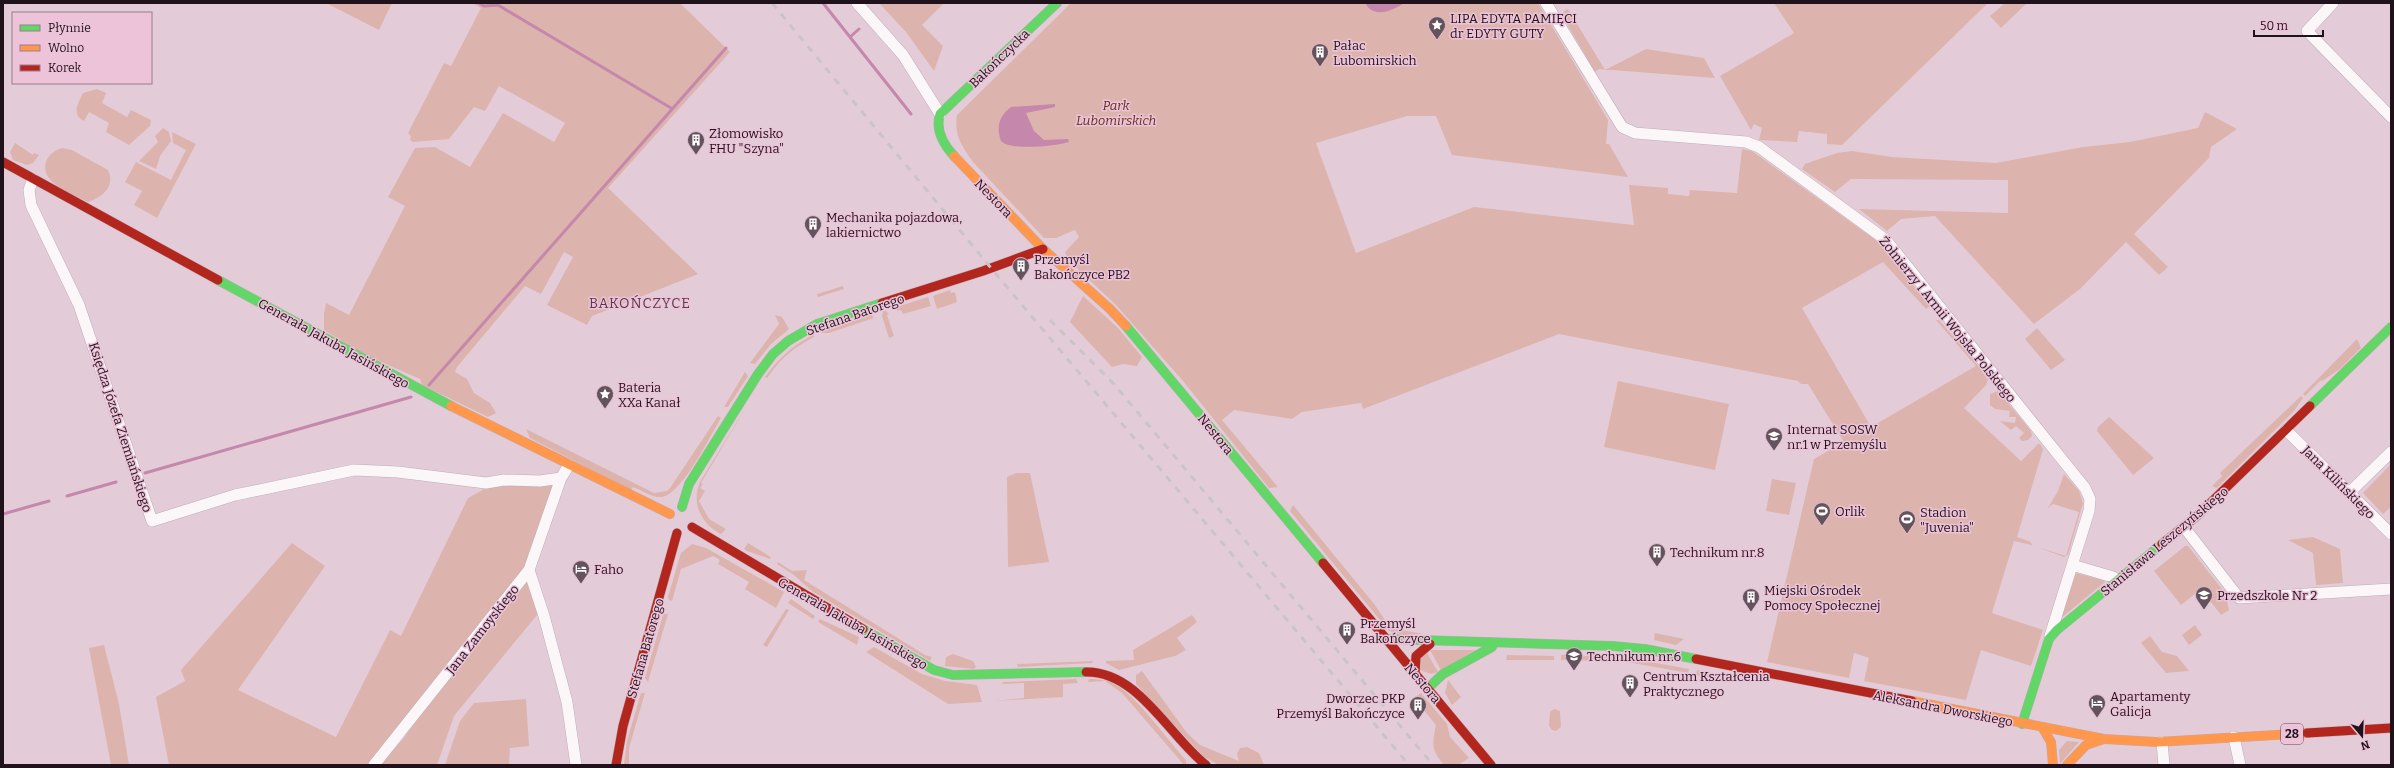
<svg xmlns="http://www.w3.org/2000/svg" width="2394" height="768" viewBox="0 0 2394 768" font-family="Bitter,serif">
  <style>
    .green { fill: #dcb4ad }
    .water { fill: #c587ab }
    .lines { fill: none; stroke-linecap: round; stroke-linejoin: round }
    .stream { stroke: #c587ab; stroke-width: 3 }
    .street-casing { stroke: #bdacb5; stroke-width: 12 }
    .fast-casing { stroke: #bdacb5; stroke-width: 10 }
    .slow-casing { stroke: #bdacb5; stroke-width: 10 }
    .jam-casing { stroke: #bdacb5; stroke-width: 10 }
    .street { stroke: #fbf7f9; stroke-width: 11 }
    .fast { stroke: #63d668; stroke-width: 9 }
    .slow { stroke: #ff974d; stroke-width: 9 }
    .jam { stroke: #b3261e; stroke-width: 9 }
    .rail { stroke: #cac4c8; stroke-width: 3; stroke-dasharray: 7 7; stroke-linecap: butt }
    .labels { text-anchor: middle; stroke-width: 3; stroke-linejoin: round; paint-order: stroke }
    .shield { fill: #ecc3d9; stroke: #5d4753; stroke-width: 1 }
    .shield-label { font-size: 12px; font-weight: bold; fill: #20121a }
    .poi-label { font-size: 13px; fill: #20121a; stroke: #ecc3d9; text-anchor: start }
    .street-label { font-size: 13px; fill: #20121a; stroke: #ecc3d9 }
    .park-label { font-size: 13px; font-style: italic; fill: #663016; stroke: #ecc3d9 }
    .neighbourhood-label { font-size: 14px; letter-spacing: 1px; fill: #5c3a4d; stroke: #ecc3d9 }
  </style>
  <rect width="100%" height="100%" fill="#e3ccd8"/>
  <path class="green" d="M326 3H392L379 30Z
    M472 3H680L730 52 608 188 698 274 592 316 587 325 547 305 573 257 564 252 541 294 525 286 457 367 455 372 467 379 474 393 490 403 496 413 488 417 422 385 420 379 363 354 324 330V314L326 303 349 315 405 206 388 197 415 148 435 147 470 167 503 113 554 142 565 123 499 86 485 111 474 107 449 139 413 142 410 140 411 136 408 133 444 63 451 66 481 8Z
    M879 3H944L922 25 943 46 934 71 906 32Z
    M1071 3H1538L1608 120 1606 144H1609L1628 177 1452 155 1436 116H1407L1316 143 1356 253 1474 207 1634 225 1629 185 1668 188V194L1689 196 1690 190 1737 193 1742 149 1752 151 1877 241 1930 306 1926 309 1883 262 1802 308 1871 427 1976 366 1936 320H1939L1974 360 1988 380 1986 385 1964 408 2021 461 2038 444H2040L2043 449 2017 537 2031 542 2032 545 2014 541 1992 613 2043 630 2031 666 1981 650 1966 700 1864 681 1869 658 1854 653 1849 678 1767 662 1814 459 1844 442 1808 384H1801L1798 381 1559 334 1363 409 1361 403 1302 412 1292 419 1234 410 1222 420 1278 487 1269 488 1183 381 1116 305 1067 259 1065 252 1079 237 1075 230 1056 238H1044L973 162C961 145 954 135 957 115Z
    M1774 3H1988L1842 145 1827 144V134L1799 131 1797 142 1759 140 1762 128 1754 124 1751 130 1720 76 1794 33Z
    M2005 3H2027L2001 28 1990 16Z
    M1568 9 1605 70 1646 49 1704 58 1715 78 1599 69 1595 72 1563 17 1564 11Z
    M97 89 106 93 102 103 127 117 131 110 151 120 150 126 129 145 106 132 109 123 89 112 84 121C71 114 78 104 83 93Z
    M2205 112 2237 129 2211 147 2209 158 2134 234 2168 267 2159 275 2126 242 2080 289 2034 324 1935 216 1901 219 1887 231 1859 209 2008 213V180L1851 179 1835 192 1802 169 1805 164 1837 153 1852 151 1892 157 1996 163 2083 147 2130 142 2198 128Z
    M163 128 169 132 171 141 160 156 156 169 139 161 158 142 155 136Z
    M172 132 196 144 157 218 134 205 142 191 125 182 136 162 171 180 186 150 173 143Z
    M15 143 33 155 34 153 39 155 33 163 27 165 13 160 10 152Z
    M62 148 72 150 108 170C116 187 102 197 88 202 74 194 39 183 46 162 48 155 55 150 62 148Z
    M843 286 844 289 818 297 817 294Z
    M950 290 951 293 955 292 957 302 937 309 933 296Z
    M1083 296 1118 328 1142 357 1137 366 1123 364 1112 367 1070 322Z
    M928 297 931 306 903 314 901 310 897 311V307Z
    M883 311H886L889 314 887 315 894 336 889 338 882 316Z
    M775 315 782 317 789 329 771 344 755 364 750 363 779 324Z
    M872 315 874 318 829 333H822L821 331Z
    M2037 328 2065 360 2051 370 2025 339Z
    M813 335 814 337C792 349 782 357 767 378L765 377C779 358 792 346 813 335Z
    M2357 339 2361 348 2340 369 2322 381 2321 380 2305 396 2303 394Z
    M745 372 748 376 728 407H724Z
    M1618 381 1729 404 1715 470 1604 447Z
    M1998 391 2031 431 2032 436 2028 440 2022 441 2019 438 2024 433 2016 426 2011 430 2000 421 2015 423 2016 417H2009L2010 411 1995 409 1990 405V394Z
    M2301 396 2303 398 2294 411 2217 488 2212 486 2222 476 2220 473Z
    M748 404 701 483 703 484 700 488 705 491 699 501 709 519 726 529 721 534C701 524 691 503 700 482Z
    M718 416 721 418C710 436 683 493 662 497 653 498 641 490 633 487L631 490 530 438 526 429 654 493 667 491 670 488Z
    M2109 417 2154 458 2133 475 2097 431 2098 427Z
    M2391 464V507L2383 514 2363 493Z
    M1016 473H1030L1049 562 1008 567 1007 477Z
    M2064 474 2079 491 2083 503 2068 555 2064 557 2037 547 2066 556 2079 512 2053 504 2048 508 2058 491Z
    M1772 479 1796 483 1789 515 1766 511Z
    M553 483 555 487 525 567 367 765H169L156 697 185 681 181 670 292 543 325 566 238 690 336 737 390 630 401 636 468 498 488 487Z
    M1293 505 1375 605 1390 628 1424 634 1404 635 1389 631 1290 511Z
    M2313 537 2340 549 2343 583 2316 585 2313 553 2288 540Z
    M748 543 771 557 770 559 747 551 744 549Z
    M692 544 706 548 784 592 776 608 745 589 749 582 718 564 720 560 713 556 681 569 672 601 669 600 668 597 681 553Z
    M2185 546H2188L2225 593 2229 610 2221 615 2201 589 2181 605 2154 571Z
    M778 562 792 571 807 570 804 580 925 655 932 657 930 661 813 592 794 575 777 564Z
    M2075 573 2103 580 2105 582 2061 618Z
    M526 582C533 590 540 604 537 615L454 716 437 765H380L405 737 413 721Z
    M791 599 815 616 813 619 788 603Z
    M786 609 789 610 767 647 763 645Z
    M665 614H668L648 682 645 678 663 615Z
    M1192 615 1197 622 1177 638 1186 650 1175 656 1119 670 1106 663V661L1134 660 1133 650Z
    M820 619 859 637 857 645 818 622Z
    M2195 625 2202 635 2189 645 2182 635Z
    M1655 633 1684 639 1676 645 1654 640Z
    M2150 636 2162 652 2177 656 2189 671 2166 673 2141 643Z
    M104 645 119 704 129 765H111L89 648Z
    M874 647 922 674 945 681 977 685 982 702 948 704 866 652Z
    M1430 650H1475L1441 670Z
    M1426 651 1438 672 1431 674 1420 670 1418 658Z
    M953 654 973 661 976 667 974 669 945 666 946 657Z
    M1507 655 1554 656V660H1506Z
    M1561 655 1617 657 1618 661 1561 660Z
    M1629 658 1689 669 1688 673 1627 662Z
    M1093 661 1092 663 1018 667 1017 664Z
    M1697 670 1722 675 1721 680 1696 675Z
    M1142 671 1187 733 1200 745 1239 761 1237 754 1240 748 1247 747 1259 753 1264 765H1219L1204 757 1136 684V675Z
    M1076 679 1078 683 1063 684V697L993 701 1024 698V683L1002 684 1003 682Z
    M1089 679C1098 679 1108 680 1116 685 1137 696 1168 741 1186 760V765H1184L1122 693 1105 681 1088 682Z
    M1448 680 1461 697 1452 705 1445 693Z
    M641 693H645L629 748V765H624L627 741Z
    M1421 693 1447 724 1450 737 1469 758 1458 765H1444C1431 750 1432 744 1436 725L1414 698Z
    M526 699 529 746 510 748 509 765H445L460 721 474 703Z
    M1554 709 1560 711 1561 727 1556 731 1552 730 1549 726 1550 712Z
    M2067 741 2079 742 2060 764 2059 750Z"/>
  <path class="water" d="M1365 3H1404C1392 11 1374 19 1365 3Z
    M1055 104V107L1026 113 1034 131 1044 140 1068 139 1069 142C1056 146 1010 151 1001 141 996 127 999 116 1011 107Z"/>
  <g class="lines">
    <path class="stream" d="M479 3 484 6 498 5 671 108
      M823 3 911 114
      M850 37 859 29
      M429 385 726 48
      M145 473 411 397
      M67 496 116 482
      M3 514 49 501"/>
    <g class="street-casing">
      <path id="street" d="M857 3 903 55 940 114
        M1546 3 1622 127 1635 133 1746 142 1759 147 1886 240 2085 488 2090 499 2089 511 2050 636
        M2333 3 2307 31 2391 117
        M33 179 29 190 31 205 79 305 152 521 235 495 354 470 398 472 486 483 504 480 540 481 561 478 569 465
        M2286 430 2391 534
        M2350 492 2391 452
        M2184 527 2239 598 2391 589
        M2072 565 2113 577 2117 581
        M529 570 544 616 567 702 576 765
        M2234 737 2240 765
        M2162 742 2164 765
        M374 765 529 570 561 478"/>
    </g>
    <g class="fast-casing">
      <path id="fast" d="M954 156C943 144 935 130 940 114L1057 3
        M218 280 451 406
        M1126 326 1323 563
        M2310 406 2391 327
        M682 507 689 484 758 374 773 354 788 341 817 324 882 303
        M863 629 934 670 953 675 1086 672
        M1387 639 1613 646 1645 649 1696 659
        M1428 688 1443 674 1492 647
        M2022 724 2049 639 2057 630 2162 544"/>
    </g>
    <g class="slow-casing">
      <path id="slow" d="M954 156 1043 249 1110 309 1126 326
        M451 406 670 514
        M1912 701 2104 739
        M2042 727 2051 742 2053 765
        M2067 765 2086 745 2104 739 2157 742 2307 733"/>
    </g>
    <g class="jam-casing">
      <path id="jam" d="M3 162 218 280
        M882 303 983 271 1043 249
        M692 527 863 629
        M2162 544 2198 515 2310 406
        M1323 563 1491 765
        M1696 659 1912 701
        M1086 672C1138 671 1169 736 1206 765
        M1415 674 1416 656 1430 644
        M2307 733 2391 728
        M616 765 623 726 677 533"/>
    </g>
    <use href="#street" class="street"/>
    <use href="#fast" class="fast"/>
    <use href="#slow" class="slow"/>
    <use href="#jam" class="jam"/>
    <path class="rail" d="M772 3 991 268 1409 765
      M1050 320 1114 384 1433 765"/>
  </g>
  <defs>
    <g id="sight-pin" transform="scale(0.9)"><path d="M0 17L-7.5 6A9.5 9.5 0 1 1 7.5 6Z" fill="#64535c" stroke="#ecc3d9"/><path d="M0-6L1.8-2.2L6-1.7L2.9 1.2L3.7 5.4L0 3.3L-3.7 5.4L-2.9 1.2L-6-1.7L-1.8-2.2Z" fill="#fff"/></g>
    <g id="building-pin" transform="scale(0.9)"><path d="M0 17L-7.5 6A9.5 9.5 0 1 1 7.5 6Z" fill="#64535c" stroke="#ecc3d9"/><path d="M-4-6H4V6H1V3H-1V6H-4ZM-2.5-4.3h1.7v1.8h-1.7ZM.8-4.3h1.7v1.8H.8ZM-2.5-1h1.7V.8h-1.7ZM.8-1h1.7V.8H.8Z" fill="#fff"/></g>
    <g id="school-pin" transform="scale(0.9)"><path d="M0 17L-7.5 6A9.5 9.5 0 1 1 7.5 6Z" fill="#64535c" stroke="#ecc3d9"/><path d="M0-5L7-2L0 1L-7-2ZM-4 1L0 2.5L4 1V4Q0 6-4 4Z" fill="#fff"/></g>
    <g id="stadium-pin" transform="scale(0.9)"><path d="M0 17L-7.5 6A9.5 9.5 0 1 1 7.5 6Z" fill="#64535c" stroke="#ecc3d9"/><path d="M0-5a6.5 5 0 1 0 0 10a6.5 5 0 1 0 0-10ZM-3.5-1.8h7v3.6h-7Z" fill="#fff"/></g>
    <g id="hotel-pin" transform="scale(0.9)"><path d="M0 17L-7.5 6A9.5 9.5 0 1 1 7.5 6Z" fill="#64535c" stroke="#ecc3d9"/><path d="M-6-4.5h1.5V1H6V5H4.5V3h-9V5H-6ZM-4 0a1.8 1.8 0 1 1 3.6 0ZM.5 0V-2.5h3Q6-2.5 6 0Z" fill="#fff"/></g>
  </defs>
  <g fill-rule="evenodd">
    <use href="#sight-pin" x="1437" y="25"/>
    <use href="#building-pin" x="1320" y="52"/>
    <use href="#building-pin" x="696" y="140"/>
    <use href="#building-pin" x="813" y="224"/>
    <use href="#building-pin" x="1021" y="266"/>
    <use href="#sight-pin" x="605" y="394"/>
    <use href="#school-pin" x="1774" y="436"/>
    <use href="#stadium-pin" x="1822" y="511"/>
    <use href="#stadium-pin" x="1907" y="519"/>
    <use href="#building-pin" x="1657" y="552"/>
    <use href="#hotel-pin" x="581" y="569"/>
    <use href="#school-pin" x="2204" y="595"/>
    <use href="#building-pin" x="1751" y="597"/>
    <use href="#building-pin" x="1347" y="630"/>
    <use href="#school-pin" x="1574" y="656"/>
    <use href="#building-pin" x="1630" y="683"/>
    <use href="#hotel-pin" x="2097" y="703"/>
    <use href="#building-pin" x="1418" y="705"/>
  </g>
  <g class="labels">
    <rect class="shield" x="2281" y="724" width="22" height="20" rx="3"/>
    <g class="shield-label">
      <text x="2292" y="738">28</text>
    </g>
    <g class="poi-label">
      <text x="1450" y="23">LIPA EDYTA PAMIĘCI<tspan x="1450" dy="15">dr EDYTY GUTY</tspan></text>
      <text x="1333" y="50">Pałac<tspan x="1333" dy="15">Lubomirskich</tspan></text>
      <text x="709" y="138">Złomowisko<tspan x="709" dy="15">FHU "Szyna"</tspan></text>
      <text x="826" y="222">Mechanika pojazdowa,<tspan x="826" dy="15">lakiernictwo</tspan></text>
      <text x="1034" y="264">Przemyśl<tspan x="1034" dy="15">Bakończyce PB2</tspan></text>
      <text x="618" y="392">Bateria<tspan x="618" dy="15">XXa Kanał</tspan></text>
      <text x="1787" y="434">Internat SOSW<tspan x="1787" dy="15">nr.1 w Przemyślu</tspan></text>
      <text x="1835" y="516">Orlik</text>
      <text x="1920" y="517">Stadion<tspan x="1920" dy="15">"Juvenia"</tspan></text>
      <text x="1670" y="557">Technikum nr.8</text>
      <text x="594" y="574">Faho</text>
      <text x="1764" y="595">Miejski Ośrodek<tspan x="1764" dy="15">Pomocy Społecznej</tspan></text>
      <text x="2217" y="600">Przedszkole Nr 2</text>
      <text x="1360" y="628">Przemyśl<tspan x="1360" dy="15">Bakończyce</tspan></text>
      <text x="1587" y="661">Technikum nr.6</text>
      <text x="1643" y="681">Centrum Kształcenia<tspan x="1643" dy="15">Praktycznego</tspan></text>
      <text x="2110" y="701">Apartamenty<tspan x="2110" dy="15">Galicja</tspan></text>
      <text x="1405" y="703" text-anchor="end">Dworzec PKP<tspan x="1405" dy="15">Przemyśl Bakończyce</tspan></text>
    </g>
    <g class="street-label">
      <text transform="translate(999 58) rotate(-44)" y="5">Bakończycka</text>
      <text transform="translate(994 198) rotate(46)" y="5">Nestora</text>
      <text transform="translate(855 314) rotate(-19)" y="5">Stefana Batorego</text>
      <text transform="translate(1948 319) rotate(51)" y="5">Żołnierzy I Armii Wojska Polskiego</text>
      <text transform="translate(334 343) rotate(29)" y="5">Generała Jakuba Jasińskiego</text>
      <text transform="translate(121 427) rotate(72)" y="5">Księdza Józefa Ziemiańskiego</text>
      <text transform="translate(1216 434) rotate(51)" y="5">Nestora</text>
      <text transform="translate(2339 482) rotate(45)" y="5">Jana Kilińskiego</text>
      <text transform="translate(2164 541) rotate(-40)" y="5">Stanisława Leszczyńskiego</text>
      <text transform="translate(853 623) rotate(30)" y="5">Generała Jakuba Jasińskiego</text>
      <text transform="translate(482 629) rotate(-52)" y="5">Jana Zamoyskiego</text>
      <text transform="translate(645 648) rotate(-74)" y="5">Stefana Batorego</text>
      <text transform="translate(1423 683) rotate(50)" y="5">Nestora</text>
      <text transform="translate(1943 708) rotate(11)" y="5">Aleksandra Dworskiego</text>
    </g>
    <g class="park-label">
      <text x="1116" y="110">Park<tspan x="1116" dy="15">Lubomirskich</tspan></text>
    </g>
    <g class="neighbourhood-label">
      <text x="640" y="308">BAKOŃCZYCE</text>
    </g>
  </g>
  <rect width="2394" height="768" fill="none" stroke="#20121a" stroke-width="8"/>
  <rect x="12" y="12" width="140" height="72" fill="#ecc3d9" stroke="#9a7c8d"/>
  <rect x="20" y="25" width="20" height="6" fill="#63d668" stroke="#9a7c8d"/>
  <text x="48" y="32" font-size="12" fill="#20121a">Płynnie</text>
  <rect x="20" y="45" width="20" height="6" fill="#ff974d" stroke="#9a7c8d"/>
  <text x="48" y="52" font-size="12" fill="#20121a">Wolno</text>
  <rect x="20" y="65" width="20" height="6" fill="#b3261e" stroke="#9a7c8d"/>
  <text x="48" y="72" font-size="12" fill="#20121a">Korek</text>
  <g transform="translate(2362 736) rotate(161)" stroke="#ecc3d9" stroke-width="3" paint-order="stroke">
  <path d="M0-3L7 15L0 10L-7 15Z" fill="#20121a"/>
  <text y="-6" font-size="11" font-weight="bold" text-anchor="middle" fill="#20121a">N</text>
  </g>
  <path d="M2254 30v6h69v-6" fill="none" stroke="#20121a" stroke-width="2"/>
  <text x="2260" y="30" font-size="12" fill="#20121a" stroke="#ecc3d9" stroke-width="3" paint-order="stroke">50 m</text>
</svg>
